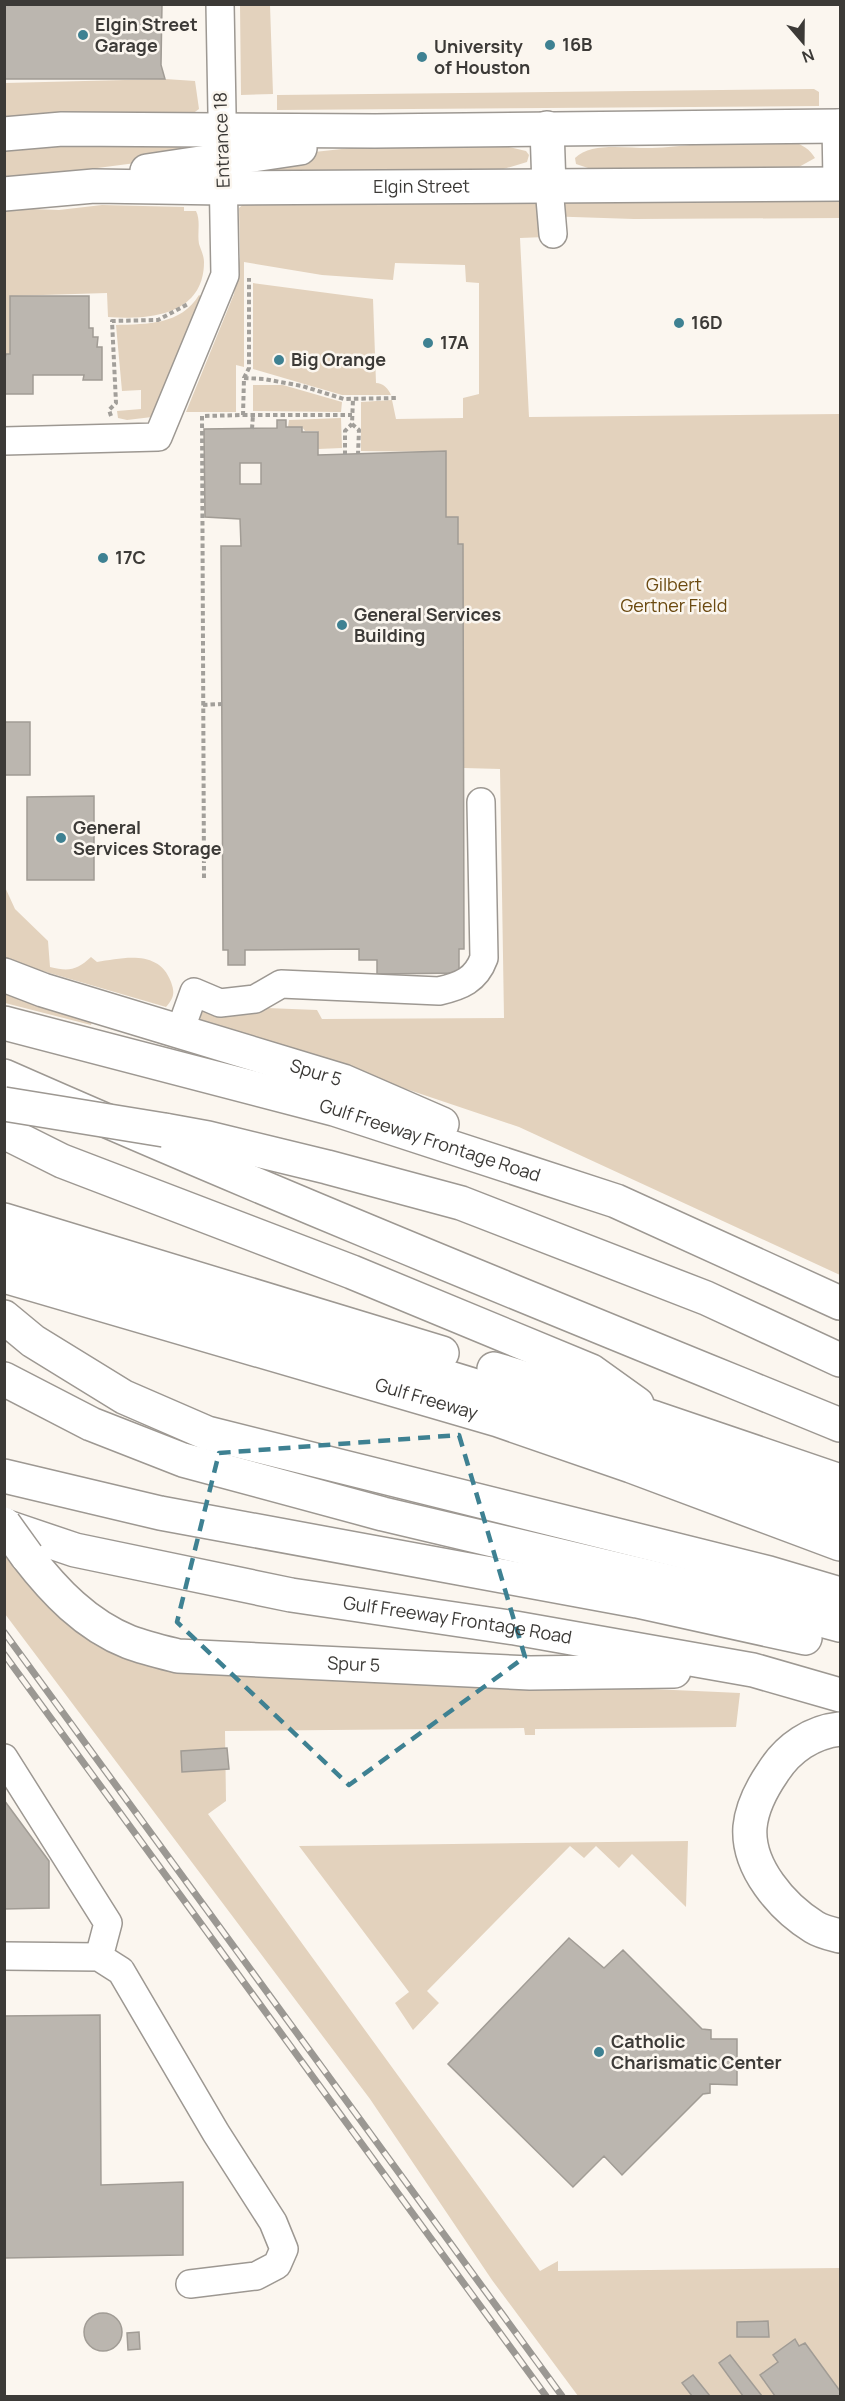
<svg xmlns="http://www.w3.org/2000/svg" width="845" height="2401" viewBox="0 0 845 2401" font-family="Manrope,sans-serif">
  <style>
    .green { fill: #e3d2bd }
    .building { fill: #bbb6af; stroke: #a19c95; stroke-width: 1.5; fill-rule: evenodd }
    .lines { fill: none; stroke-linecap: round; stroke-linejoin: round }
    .minor-casing { stroke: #9d9892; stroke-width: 30 }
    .major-casing { stroke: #9d9892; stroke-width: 36 }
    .highway-casing { stroke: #9d9892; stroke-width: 36 }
    .path { stroke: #a29f9a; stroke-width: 4; stroke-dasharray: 4.5 3; stroke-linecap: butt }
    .minor { stroke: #fff; stroke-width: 27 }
    .major { stroke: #fff; stroke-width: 33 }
    .highway { stroke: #fff; stroke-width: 33 }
    .rail-casing { stroke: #9b9893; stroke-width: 7 }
    .rail { stroke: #fbf6ef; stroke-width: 4.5; stroke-dasharray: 14; stroke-linecap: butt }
    .major-bridge-casing { stroke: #9d9892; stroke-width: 36; stroke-linecap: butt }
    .highway-bridge-casing { stroke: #9d9892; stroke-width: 36; stroke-linecap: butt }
    .major-bridge { stroke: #fff; stroke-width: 33 }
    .highway-bridge { stroke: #fff; stroke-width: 33 }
    .marked { fill: none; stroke: #3e8192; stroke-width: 4.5; stroke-dasharray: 12 8; stroke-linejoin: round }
    .poi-dot { fill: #3e8192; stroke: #fbf6ef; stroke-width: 2 }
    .labels { text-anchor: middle; stroke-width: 5; stroke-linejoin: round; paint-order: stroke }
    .poi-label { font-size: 18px; font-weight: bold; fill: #3c3a37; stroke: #fbf6ef; text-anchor: start }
    .street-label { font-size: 18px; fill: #3c3a37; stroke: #fbf6ef }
    .park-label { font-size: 18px; fill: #6b4a11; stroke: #fbf6ef }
  </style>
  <rect width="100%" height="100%" fill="#fbf6ef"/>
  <path class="green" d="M240 5H270L273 94 241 95Z
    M165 79 195 81 199 109 188 117 5 122V83Z
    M814 89 819 92V106L277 110V95Z
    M740 139C764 139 801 134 815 158L790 172 603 173 576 164 575 158C592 141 630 149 652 148 681 147 711 142 740 139Z
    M4 143 181 144 182 157 5 180Z
    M497 144 526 151 529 155 527 162 477 177 273 176 255 171 287 155 360 147Z
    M840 196V218L634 219 543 216 545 237 520 238 529 417 840 414V1275L519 1127 201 1020 196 1005 317 1010 322 1019 504 1018 500 769 464 768 463 544H458L446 517V452L361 451V402L392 400 396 419 463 418V398L479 394V283L466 282 465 265 395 263 393 280 322 275 244 262V367L236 365V412H186L234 294 240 257 239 208 248 200Z
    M102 205 184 207V211H196C201 221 197 233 199 244 201 250 204 256 204 262 204 316 148 320 108 317L107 293 11 296 10 364H5V208L59 210Z
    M253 283 373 299 376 383C383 383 388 388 391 395H342L253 369Z
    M199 295 202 297 152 417 127 420 118 418 117 411 141 409V390L122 391 116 325C147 324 181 325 199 295Z
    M253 385H283L342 402 341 412 253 411Z
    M341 418 342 448 318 449V431H305L302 427H288L289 420Z
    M4 885 15 909 48 941 50 967C69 972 77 970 91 957L97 962C123 958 159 949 171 982 175 993 174 998 166 1007L5 960Z
    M5 988 93 1016 91 1025 5 1003Z
    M5 1548 74 1627 384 1677 740 1693 736 1727 535 1729V1735H525L524 1728 225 1731 226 1801 208 1814 540 2271 558 2261V2271L840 2268V2396H578L492 2280 370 2099 5 1614Z
    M688 1841 686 1907 632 1854 619 1868 596 1846 584 1858 570 1846 427 1991 439 2003 413 2030 395 2003 409 1992 299 1846Z"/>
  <path class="building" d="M4 4H162L161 65 165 79H4Z
    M10 296H89V328H93V337H98L97 347H102V380H83L84 375H33V394H4V362L6 354H10Z
    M277 420H286V427H302V432H318V455L446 451V517H458V544H463L464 949H459V973L377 974V960H359V949L245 950V965H228V950H223L221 546H241L240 519 205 517 204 429 277 428ZM240 463H261V484H240Z
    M4 722H30V775H4Z
    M94 796V880H27V797Z
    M227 1748 229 1769 182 1772 181 1751Z
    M4 1800 49 1861V1908L4 1909Z
    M569 1938 604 1968 623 1950 702 2029 711 2030V2039H737V2085L710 2084V2093L703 2094 622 2175 604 2156 573 2187 448 2064Z
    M100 2015 101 2185 183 2182V2255L4 2258V2016Z
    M84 2332a19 19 0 1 1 38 0a19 19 0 1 1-38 0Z
    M768 2321 769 2337H737V2322Z
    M139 2332 140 2349 128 2350 127 2333Z
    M795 2339 799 2346 805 2343 840 2391V2396H775L760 2375 778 2362 773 2355Z
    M730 2355 762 2396H743L719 2363Z
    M693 2375 710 2396H692L682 2383Z"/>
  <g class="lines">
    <g class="minor-casing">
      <path id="minor" d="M549 187 553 234
        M4 441 158 437 225 275 220 4
        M180 1031 194 992 220 1003 255 999 281 984 439 991C461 986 476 980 484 958L481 802
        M4 1758 108 1923 99 1957
        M4 1956 99 1957 121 1971 216 2133 273 2222 284 2249 277 2265 256 2276 190 2284"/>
    </g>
    <g class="major-casing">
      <g id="major">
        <path d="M839 126 840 180"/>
        <path d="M547 128 549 187"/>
        <path d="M4 134 62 129 375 131 840 126"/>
        <path d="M147 171 300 148"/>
        <path id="s1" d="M4 194 94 186 223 188 840 184"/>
        <path id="s2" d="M4 975 43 990 343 1081 442 1124"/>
        <path id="s3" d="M4 1023 334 1109 616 1201 840 1303"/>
        <path id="s4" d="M4 1526 75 1550 291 1595 515 1628 753 1670 840 1695"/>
        <path id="s5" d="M27 1556C54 1591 86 1625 129 1642 145 1648 162 1652 178 1656L530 1673 674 1671"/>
      </g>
    </g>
    <g class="highway-casing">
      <g id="highway">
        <path d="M4 1076C281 1198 561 1311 840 1425"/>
        <path d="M164 1130 208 1138 327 1167 461 1203 706 1298 840 1360"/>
        <path d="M4 1132 62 1161 352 1272 591 1371 637 1404"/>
        <path d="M4 1220 442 1353"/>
        <path d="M4 1249C285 1330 570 1404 840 1515"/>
        <path id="s6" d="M4 1276 498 1420 631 1466 840 1544"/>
        <path d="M4 1317 33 1341 124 1397 207 1433 769 1573 840 1594"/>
        <path d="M494 1369 655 1418 840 1481"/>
        <path d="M4 1379 91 1424 183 1460 383 1514 735 1597 840 1625"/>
        <path d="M4 1476 160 1513 637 1601 805 1638"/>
        <path d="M840 1729C812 1732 788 1748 773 1772 762 1788 752 1806 750 1827 747 1867 782 1907 814 1927 822 1932 832 1934 840 1936"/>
      </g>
    </g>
    <path class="path" d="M244 378 264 379 302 386 344 399 396 398
      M243 415H352
      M111 416 109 410 116 403 112 321 158 320 188 304
      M352 424 359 430 358 454
      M252 429 253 415
      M345 455V431L352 424 353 399
      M203 705 222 704
      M204 878 202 416 243 415 244 378 249 368V278"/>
    <use href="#minor" class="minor"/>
    <use href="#major" class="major"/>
    <use href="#highway" class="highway"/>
    <g class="rail-casing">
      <path id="rail" d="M4 1632 562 2396
        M4 1654 546 2396"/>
    </g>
    <use href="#rail" class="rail"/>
    <g class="major-bridge-casing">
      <path id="major-bridge" d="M4 1524 27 1556"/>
    </g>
    <g class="highway-bridge-casing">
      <path id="highway-bridge" d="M4 1104 164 1130"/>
    </g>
    <use href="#major-bridge" class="major-bridge"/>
    <use href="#highway-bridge" class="highway-bridge"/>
  </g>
  <path class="marked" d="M459 1435 525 1657 349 1785 177 1622 219 1453Z"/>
  <g class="poi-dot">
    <circle cx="83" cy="35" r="6"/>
    <circle cx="550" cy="45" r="6"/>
    <circle cx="422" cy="57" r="6"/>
    <circle cx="679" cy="323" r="6"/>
    <circle cx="428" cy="343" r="6"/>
    <circle cx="279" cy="360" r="6"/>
    <circle cx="103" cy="558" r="6"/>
    <circle cx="342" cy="625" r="6"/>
    <circle cx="61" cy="838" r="6"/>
    <circle cx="599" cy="2052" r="6"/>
  </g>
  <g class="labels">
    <g class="poi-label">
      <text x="95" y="31">Elgin Street<tspan x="95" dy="21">Garage</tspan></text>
      <text x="562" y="51">16B</text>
      <text x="434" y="53">University<tspan x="434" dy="21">of Houston</tspan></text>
      <text x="691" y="329">16D</text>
      <text x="440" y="349">17A</text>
      <text x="291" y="366">Big Orange</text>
      <text x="115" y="564">17C</text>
      <text x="354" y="621">General Services<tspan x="354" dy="21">Building</tspan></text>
      <text x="73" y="834">General<tspan x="73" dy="21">Services Storage</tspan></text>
      <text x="611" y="2048">Catholic<tspan x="611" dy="21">Charismatic Center</tspan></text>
    </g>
    <g class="street-label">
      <text transform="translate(222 140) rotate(-92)" y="6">Entrance 18</text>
      <text dy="6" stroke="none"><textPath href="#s1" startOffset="418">Elgin Street</textPath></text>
      <text dy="6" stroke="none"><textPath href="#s2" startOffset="327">Spur 5</textPath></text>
      <text dy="6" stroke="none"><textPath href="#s3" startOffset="442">Gulf Freeway Frontage Road</textPath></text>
      <text dy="6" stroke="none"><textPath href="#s6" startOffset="440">Gulf Freeway</textPath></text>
      <text dy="6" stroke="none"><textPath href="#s4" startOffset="464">Gulf Freeway Frontage Road</textPath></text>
      <text dy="6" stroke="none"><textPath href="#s5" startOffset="362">Spur 5</textPath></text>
    </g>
    <g class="park-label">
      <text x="674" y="591">Gilbert<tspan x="674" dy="21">Gertner Field</tspan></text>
    </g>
  </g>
  <rect width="845" height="2401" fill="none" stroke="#3c3a37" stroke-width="12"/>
  <g transform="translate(803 42) rotate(160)" stroke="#fbf6ef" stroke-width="4.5" paint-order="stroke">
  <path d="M0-4.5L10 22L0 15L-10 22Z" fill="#3c3a37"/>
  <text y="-9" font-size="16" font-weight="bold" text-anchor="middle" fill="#3c3a37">N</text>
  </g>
</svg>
